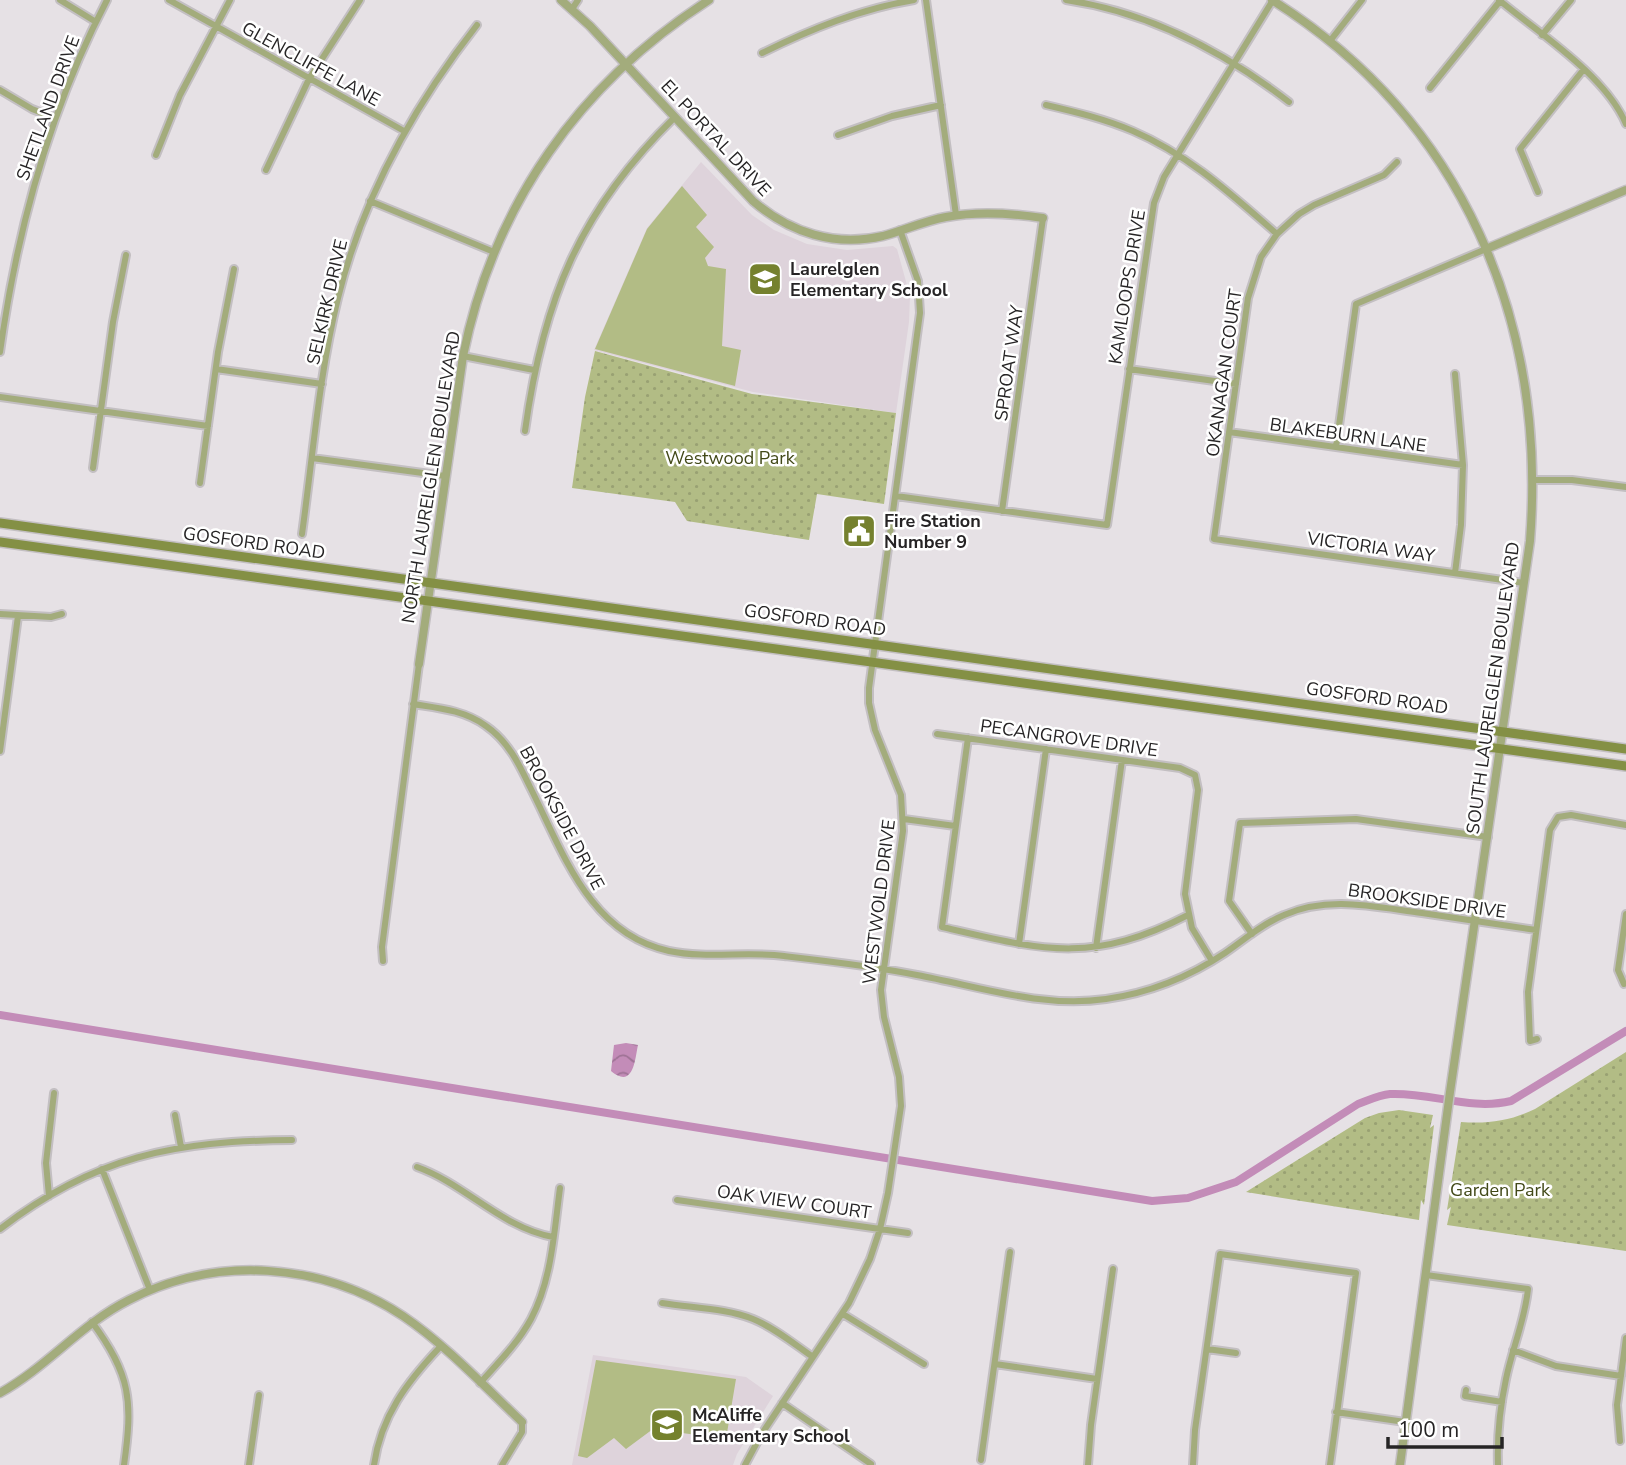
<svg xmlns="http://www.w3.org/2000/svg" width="1626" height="1465" viewBox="0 0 1626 1465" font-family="'Nunito Sans',sans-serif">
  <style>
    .built { fill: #ded3db }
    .green { fill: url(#green-dots) }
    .pitch { fill: #b2bc85 }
    .water { fill: url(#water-waves) }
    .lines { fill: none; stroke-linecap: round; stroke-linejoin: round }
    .canal { stroke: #c38cb8; stroke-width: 8 }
    .minor-casing { stroke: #c3bfc2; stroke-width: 10 }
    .tertiary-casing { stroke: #c3bfc2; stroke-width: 11 }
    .secondary-casing { stroke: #c3bfc2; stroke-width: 12 }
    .minor { stroke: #a3ac7c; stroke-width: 6 }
    .tertiary { stroke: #a3ac7c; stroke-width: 8 }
    .secondary { stroke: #849045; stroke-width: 9 }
    .labels { text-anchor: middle; stroke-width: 5; stroke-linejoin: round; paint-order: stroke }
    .street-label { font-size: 18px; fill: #262425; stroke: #fff }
    .poi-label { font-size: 18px; font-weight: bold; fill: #262425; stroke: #fff; text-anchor: start }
    .park-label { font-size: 18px; fill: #424918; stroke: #fff }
  </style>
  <defs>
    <pattern id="green-dots" width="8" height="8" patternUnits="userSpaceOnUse" patternTransform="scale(1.75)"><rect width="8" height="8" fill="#b2bc85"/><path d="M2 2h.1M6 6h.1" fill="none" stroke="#99a173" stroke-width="1.8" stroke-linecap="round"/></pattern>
    <pattern id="water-waves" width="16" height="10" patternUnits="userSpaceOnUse" patternTransform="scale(1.75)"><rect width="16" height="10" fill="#c38cb8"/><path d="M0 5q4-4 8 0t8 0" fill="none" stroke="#9e7295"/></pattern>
  </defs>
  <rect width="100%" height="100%" fill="#e6e1e5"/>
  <path class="built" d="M701 162 752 215 774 230 807 244 847 250 893 246 897 249 910 296 909 322 896 413 753 392 594 350 647 228Z
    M593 1355 746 1377 773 1396 737 1454 733 1465H572Z"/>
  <path class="green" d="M595 351 752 394 896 413 884 504 817 494 809 540 687 521 675 502 572 488 585 397Z
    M1626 1052V1251L1447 1225 1451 1207 1447 1210 1461 1122C1488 1124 1510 1121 1535 1109Z
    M1399 1110 1433 1115 1430 1128 1434 1125 1424 1205 1421 1200 1419 1220 1246 1192 1365 1118 1379 1113Z"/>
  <path class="pitch" d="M682 186 707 215 696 227 714 247 705 258 708 266 726 269 722 346 741 350 735 386 595 349 647 229Z
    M596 1360 736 1379 726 1439 653 1429 626 1449 614 1438 587 1458 578 1456Z"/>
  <path class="water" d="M626 1043 638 1045C635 1058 634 1090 611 1071L614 1045Z"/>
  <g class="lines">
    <path class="canal" d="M0 1015 1152 1201 1188 1198 1236 1182 1358 1104C1369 1100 1379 1095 1390 1094 1431 1092 1470 1111 1511 1101L1626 1031"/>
    <g class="minor-casing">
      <path id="minor" d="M60 0 96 22
        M169 0 404 131
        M926 0 956 215
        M1066 0C1149 12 1223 51 1289 102
        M1499 0C1540 34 1605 75 1626 124
        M572 9 578 0
        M1542 35 1571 0
        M1330 41 1362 0
        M762 53C811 29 860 9 914 0
        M1430 88 1500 1
        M0 90 32 109 55 118
        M1046 105C1076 112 1105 119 1133 131 1189 155 1232 195 1277 234
        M838 135 892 116 941 105
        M156 155 180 95 230 0
        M1397 162 1384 175 1314 205 1299 214 1277 234 1261 257 1248 298 1214 539 1524 583
        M266 170 309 79 360 0
        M1538 192 1520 149 1584 69
        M370 201 494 252
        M0 352C17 229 49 111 107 0
        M463 356 534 370
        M216 369 322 384
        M1129 369 1236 384
        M1455 374 1463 465 1461 525 1455 573
        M0 397 208 426
        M525 431C543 300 579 211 675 117
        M1229 432 1463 465
        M1336 447 1356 304 1486 249
        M312 458 445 476
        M93 468 113 322 126 255
        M1533 480H1572L1626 487
        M200 483 218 352 234 269
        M896 496 1107 525 1154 203 1164 177 1273 0
        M1002 511 1043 218
        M302 534C313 455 319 375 338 298 363 196 413 107 477 25
        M0 614 51 617 62 614
        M413 704C438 708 464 710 486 726 508 741 519 764 530 787 563 852 589 934 669 951 707 959 746 951 784 956 828 961 873 966 917 975 981 987 1041 1008 1106 999 1149 993 1189 977 1225 953 1244 940 1262 924 1284 915 1328 895 1376 907 1422 913 1460 919 1498 924 1536 930
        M937 734 1180 768 1195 775 1198 790 1185 894 1192 928 1212 961
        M968 738 942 927C1042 950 1091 965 1188 915
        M0 751 18 616
        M904 819 955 826
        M1252 934 1229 901 1240 823 1356 819 1488 837
        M1019 944 1046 749
        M1096 948 1122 760
        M383 961 382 947 419 664
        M1624 984 1618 970 1626 914
        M1537 1039 1530 1041 1528 992 1550 830 1558 817 1571 815 1626 825
        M175 1115 181 1147
        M417 1167C465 1184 502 1228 553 1237
        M102 1169 150 1290
        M49 1196 46 1163 54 1093
        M677 1200 908 1233
        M0 1229C95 1156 174 1141 292 1140
        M1426 1275 1528 1289C1525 1320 1512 1349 1506 1379 1500 1407 1497 1436 1498 1465
        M662 1303C691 1308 726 1308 753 1319 775 1328 794 1344 813 1357
        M843 1314 924 1364
        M92 1322C131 1375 133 1401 124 1465
        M1207 1349 1236 1353
        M1513 1350 1556 1366 1621 1376
        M995 1364 1097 1379
        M480 1383C498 1363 518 1343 531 1319 552 1279 554 1232 560 1188
        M1466 1390 1465 1396 1502 1402
        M782 1403 871 1464
        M1336 1412 1405 1422
        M1620 1441 1617 1405 1626 1338
        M981 1460 1010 1252
        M249 1465 259 1395
        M374 1465C381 1416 407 1382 440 1347
        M502 1465 522 1432V1422
        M745 1465 761 1435 849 1303 870 1259 880 1229 888 1193 901 1106 899 1077 884 1017 881 990 903 831 901 795 875 730 869 703V688L920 313 918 281 900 230
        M1088 1465 1091 1425 1113 1269
        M1193 1465 1195 1430 1220 1254 1356 1273 1330 1465"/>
    </g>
    <g class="tertiary-casing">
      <path id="tertiary" d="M561 0 590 26 753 201C790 233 835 247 883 236 905 230 924 221 946 217 978 211 1010 213 1043 218
        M1272 0C1463 120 1547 321 1530 541L1450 1092 1400 1465
        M1486 249 1626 190
        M419 664 463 356C494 204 579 84 709 0
        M0 1393C47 1367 81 1324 129 1300 216 1255 321 1262 403 1316 446 1345 484 1386 522 1422"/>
    </g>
    <g class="secondary-casing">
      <path id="secondary" d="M0 523 1626 749
        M0 542 1626 766"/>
    </g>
    <use href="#minor" class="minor"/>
    <use href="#tertiary" class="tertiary"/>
    <use href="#secondary" class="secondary"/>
  </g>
  <defs>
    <g id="school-square" transform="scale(1.75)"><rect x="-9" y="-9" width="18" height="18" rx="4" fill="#75812e" stroke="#fff"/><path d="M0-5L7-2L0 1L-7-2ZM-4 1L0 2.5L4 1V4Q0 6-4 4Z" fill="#fff"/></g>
    <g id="civic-square" transform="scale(1.75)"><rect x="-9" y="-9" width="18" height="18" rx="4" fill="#75812e" stroke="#fff"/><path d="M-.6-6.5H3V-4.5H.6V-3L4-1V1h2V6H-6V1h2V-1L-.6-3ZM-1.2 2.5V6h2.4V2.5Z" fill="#fff"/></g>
  </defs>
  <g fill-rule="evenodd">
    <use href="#school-square" x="765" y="279"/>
    <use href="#civic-square" x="859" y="531"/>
    <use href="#school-square" x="667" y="1425"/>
  </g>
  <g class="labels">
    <g class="street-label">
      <text transform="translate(311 64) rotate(29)" y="6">GLENCLIFFE LANE</text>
      <text transform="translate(48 108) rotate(-70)" y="6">SHETLAND DRIVE</text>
      <text transform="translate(716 138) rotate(47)" y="6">EL PORTAL DRIVE</text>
      <text transform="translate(1127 287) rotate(-81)" y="6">KAMLOOPS DRIVE</text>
      <text transform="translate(327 302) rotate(-77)" y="6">SELKIRK DRIVE</text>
      <text transform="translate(1009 363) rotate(-82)" y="6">SPROAT WAY</text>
      <text transform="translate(1224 373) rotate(-82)" y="6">OKANAGAN COURT</text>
      <text transform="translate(1348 435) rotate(8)" y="6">BLAKEBURN LANE</text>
      <text transform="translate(431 477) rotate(-81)" y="6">NORTH LAURELGLEN BOULEVARD</text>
      <text transform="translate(254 543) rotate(8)" y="6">GOSFORD ROAD</text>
      <text transform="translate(1371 547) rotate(8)" y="6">VICTORIA WAY</text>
      <text transform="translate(815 620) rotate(8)" y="6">GOSFORD ROAD</text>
      <text transform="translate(1493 688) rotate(-82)" y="6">SOUTH LAURELGLEN BOULEVARD</text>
      <text transform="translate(1377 698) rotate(8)" y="6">GOSFORD ROAD</text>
      <text transform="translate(1069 738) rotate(8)" y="6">PECANGROVE DRIVE</text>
      <text transform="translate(562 818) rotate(62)" y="6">BROOKSIDE DRIVE</text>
      <text transform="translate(1427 901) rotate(8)" y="6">BROOKSIDE DRIVE</text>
      <text transform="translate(879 902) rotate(-83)" y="6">WESTWOLD DRIVE</text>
      <text transform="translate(794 1202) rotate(8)" y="6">OAK VIEW COURT</text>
    </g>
    <g class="poi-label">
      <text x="790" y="275">Laurelglen<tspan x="790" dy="21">Elementary School</tspan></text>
      <text x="884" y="527">Fire Station<tspan x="884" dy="21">Number 9</tspan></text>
      <text x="692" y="1421">McAliffe<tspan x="692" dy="21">Elementary School</tspan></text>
    </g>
    <g class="park-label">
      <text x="730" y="464">Westwood Park</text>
      <text x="1500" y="1196">Garden Park</text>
    </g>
  </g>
  <path d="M1388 1437v10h114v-10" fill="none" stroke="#262425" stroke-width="3.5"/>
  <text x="1398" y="1437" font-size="21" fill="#262425" stroke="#ffffff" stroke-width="5" paint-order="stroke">100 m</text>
</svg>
